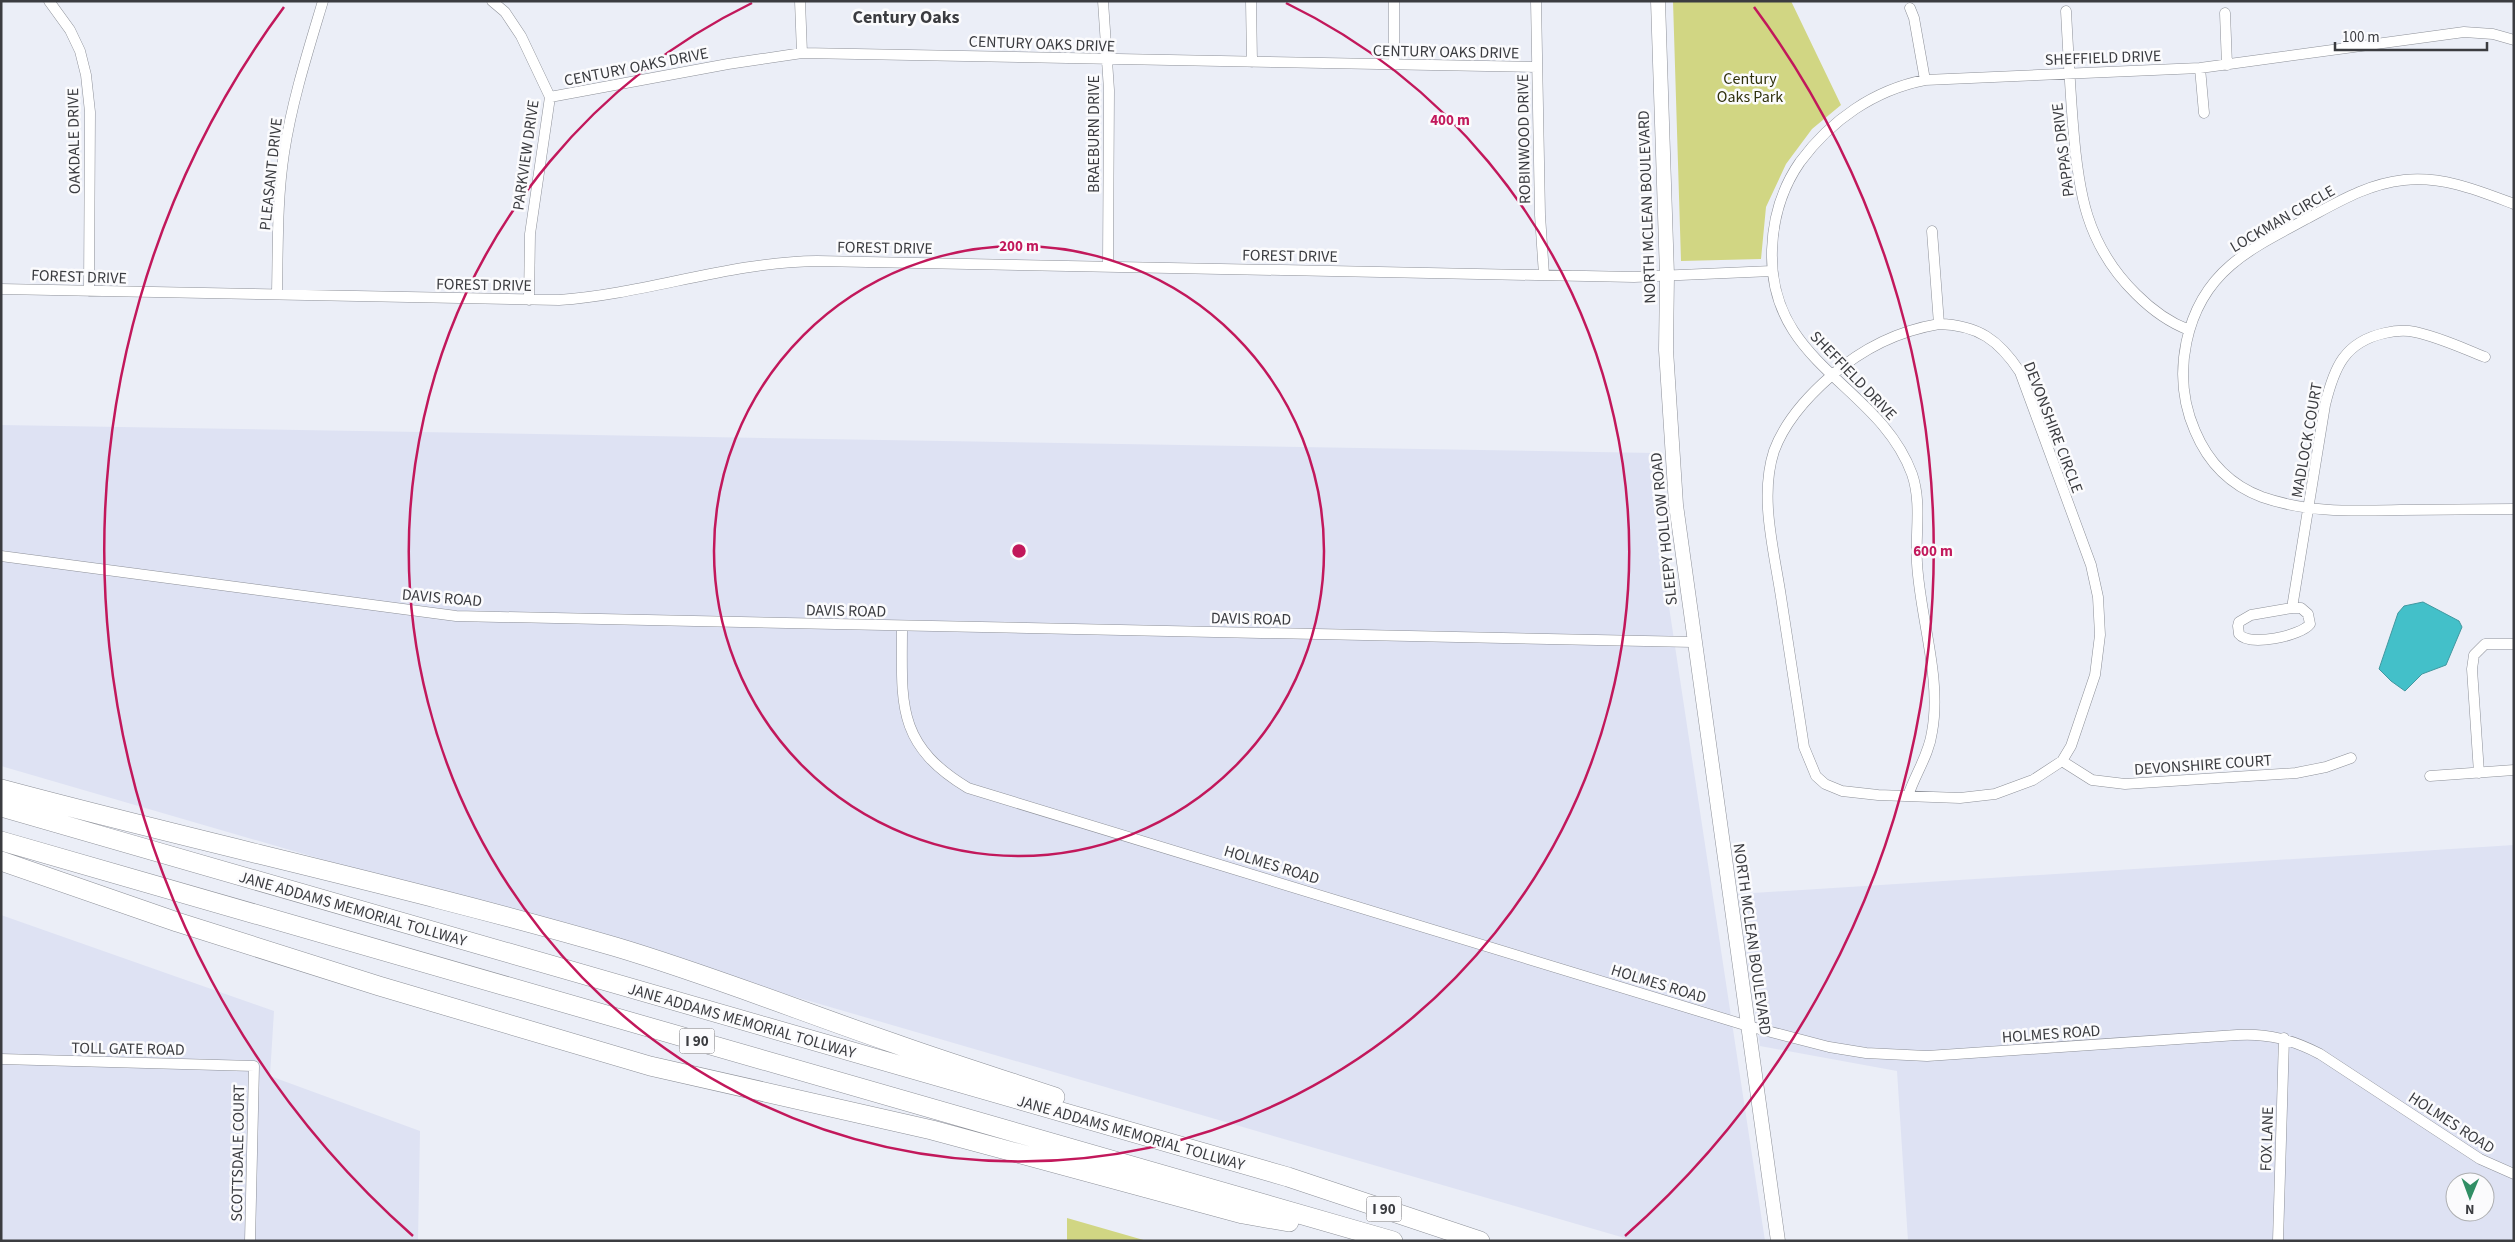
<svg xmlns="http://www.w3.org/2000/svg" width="2515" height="1242" viewBox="0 0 2515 1242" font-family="'Source Sans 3',sans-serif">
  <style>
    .built { fill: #dee2f3; fill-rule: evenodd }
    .green { fill: #d1d683 }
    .water { fill: #43c0c9; stroke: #4198a0 }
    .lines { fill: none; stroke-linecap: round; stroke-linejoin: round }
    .minor-casing { stroke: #8d9098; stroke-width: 11 }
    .secondary-casing { stroke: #8d9098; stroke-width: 15 }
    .motorway-casing { stroke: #8d9098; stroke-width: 20 }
    .minor { stroke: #fff; stroke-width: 10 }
    .secondary { stroke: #fff; stroke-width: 14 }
    .motorway { stroke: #fff; stroke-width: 19 }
    .ring { fill: none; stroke: #c2185b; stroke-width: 2.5 }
    .labels { text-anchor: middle; stroke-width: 5; stroke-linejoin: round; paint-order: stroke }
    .shield { fill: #fbfbfd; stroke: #757579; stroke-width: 1 }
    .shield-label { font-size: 15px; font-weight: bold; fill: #3b3c40 }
    .street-label { font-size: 16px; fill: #3b3c40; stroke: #fbfbfd }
    .park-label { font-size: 16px; fill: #30310c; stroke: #fbfbfd }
    .neighbourhood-label { font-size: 18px; font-weight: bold; fill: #3b3c40; stroke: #fbfbfd }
    .centre { fill: #c2185b; stroke: #fbfbfd; stroke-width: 2.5 }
    .ring-label { font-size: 15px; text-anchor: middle; font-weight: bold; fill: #c2185b; stroke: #fbfbfd; stroke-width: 5; stroke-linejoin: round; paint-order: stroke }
  </style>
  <rect width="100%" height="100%" fill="#ebeef7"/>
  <path class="built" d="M1 425 1654 453 1655 514 1765 1241H1635L1 766Z
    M2514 845V1241H1908L1897 1071 1760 1046 1738 894ZM2455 1182H2485V1212H2455Z
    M1 915 274 1011 270 1076 420 1131 418 1241H1Z"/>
  <path class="green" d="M1673 1H1791L1841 105 1812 129 1786 164 1766 207 1761 259 1681 261Z
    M1067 1218 1147 1241H1067Z"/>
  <path class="water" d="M2423 602 2459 621 2462 627 2446 665 2422 674 2405 691 2391 681 2379 669 2398 613 2404 606Z"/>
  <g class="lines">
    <g class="minor-casing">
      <path id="minor" d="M49 1 70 30 80 51 86 75 90 112 89 291
        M492 1 505 12 521 36 550 97 530 234 529 300
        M800 1 802 53
        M1103 1 1109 90 1108 266
        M1251 1 1252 62
        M1394 1V65
        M1536 1 1540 215 1544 275
        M1910 8 1914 18 1925 80
        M2066 11C2068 49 2070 87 2073 125 2078 191 2086 245 2136 294 2152 310 2168 322 2189 330
        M2225 13 2227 65
        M2200 68 2204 113
        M550 97 728 64 802 53 1537 67
        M2514 204C2477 190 2443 176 2404 180 2367 184 2338 202 2306 219 2281 233 2253 246 2231 265 2184 305 2171 376 2195 431 2208 462 2230 485 2262 497 2308 513 2352 511 2400 510 2438 510 2476 509 2514 509
        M1932 231 1939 324
        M1 289 559 300C646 294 729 262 817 261L1634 277 1772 271
        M277 293C278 246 277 199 284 153 292 101 308 51 323 1
        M1939 324C1978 325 1999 340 2020 372L2091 565 2098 597 2100 635 2095 675 2071 746 2062 761 2033 780 1995 794 1960 798 1878 795 1842 791 1825 784 1816 776 1804 747C1796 697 1789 647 1781 597 1774 550 1759 497 1774 451 1785 421 1808 396 1831 376 1863 348 1897 331 1939 324Z
        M1 556 456 616 1693 642
        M2292 608H2301L2308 614 2310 624C2301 636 2249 647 2239 634L2238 626 2239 622 2251 615 2292 608 2325 405C2334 368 2344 342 2385 333 2394 331 2405 330 2415 332 2439 337 2462 348 2485 357
        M902 627C902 703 895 744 968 788L1748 1026 1829 1047 1866 1053 1927 1056 2237 1035C2268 1033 2293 1040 2320 1054L2480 1159 2514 1174
        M2062 761 2092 780 2125 784 2296 773 2326 767 2351 758
        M2479 773 2472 669 2474 655 2485 644H2514
        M2430 776 2514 770
        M1908 796C1915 774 1929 755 1932 732 1942 678 1920 618 1917 563 1915 534 1922 503 1912 474 1879 384 1768 365 1772 250 1773 219 1782 188 1800 162 1831 120 1874 90 1925 80L2200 68 2464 32 2493 34 2514 40
        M1 1059 254 1066 250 1241
        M2278 1241 2284 1038"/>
    </g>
    <g class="secondary-casing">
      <path id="secondary" d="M1658 1 1667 275 1666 350 1676 505 1778 1241"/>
    </g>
    <g class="motorway-casing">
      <path id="motorway" d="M1 789C206 844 413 888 616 947 710 975 800 1011 893 1043 946 1062 1001 1079 1055 1097
        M1 807 1288 1177 1480 1241
        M1 841 1393 1241
        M1 861 177 922 379 986 650 1066 932 1130 1243 1214 1289 1222"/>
    </g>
    <use href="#minor" class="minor"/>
    <use href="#secondary" class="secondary"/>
    <use href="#motorway" class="motorway"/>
  </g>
  <g class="ring">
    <circle cx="1019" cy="551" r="305"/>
    <path d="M1286 3A610 610 0 1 1 752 3"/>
    <path d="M413 1236A914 914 0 0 1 284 7M1754 7A914 914 0 0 1 1625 1236"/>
  </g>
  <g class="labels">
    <g class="shield">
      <rect x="679.5" y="1028.5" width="35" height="25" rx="4"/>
      <rect x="1366.5" y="1196.5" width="35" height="25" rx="4"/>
    </g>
    <g class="shield-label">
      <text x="697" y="1046">I 90</text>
      <text x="1384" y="1214">I 90</text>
    </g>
    <g class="street-label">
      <text transform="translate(1042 43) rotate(2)" y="6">CENTURY OAKS DRIVE</text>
      <text transform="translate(1446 51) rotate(1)" y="6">CENTURY OAKS DRIVE</text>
      <text transform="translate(2103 57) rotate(-2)" y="6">SHEFFIELD DRIVE</text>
      <text transform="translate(636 66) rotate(-11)" y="6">CENTURY OAKS DRIVE</text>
      <text transform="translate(1093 134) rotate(-90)" y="6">BRAEBURN DRIVE</text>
      <text transform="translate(1523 139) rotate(-91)" y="6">ROBINWOOD DRIVE</text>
      <text transform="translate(73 141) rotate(-91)" y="6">OAKDALE DRIVE</text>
      <text transform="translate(2062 150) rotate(-97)" y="6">PAPPAS DRIVE</text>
      <text transform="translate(525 155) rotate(-82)" y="6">PARKVIEW DRIVE</text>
      <text transform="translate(270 174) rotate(-84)" y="6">PLEASANT DRIVE</text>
      <text transform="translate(1646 207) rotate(-92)" y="6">NORTH MCLEAN BOULEVARD</text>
      <text transform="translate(2282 218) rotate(-30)" y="6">LOCKMAN CIRCLE</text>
      <text transform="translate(885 247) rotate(1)" y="6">FOREST DRIVE</text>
      <text transform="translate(1290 255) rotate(1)" y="6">FOREST DRIVE</text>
      <text transform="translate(79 276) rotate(2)" y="6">FOREST DRIVE</text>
      <text transform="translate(484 284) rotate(1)" y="6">FOREST DRIVE</text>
      <text transform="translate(1854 375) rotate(46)" y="6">SHEFFIELD DRIVE</text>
      <text transform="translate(2054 427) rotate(69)" y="6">DEVONSHIRE CIRCLE</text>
      <text transform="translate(2306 440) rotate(-80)" y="6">MADLOCK COURT</text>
      <text transform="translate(1663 529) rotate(-96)" y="6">SLEEPY HOLLOW ROAD</text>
      <text transform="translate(442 597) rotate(5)" y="6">DAVIS ROAD</text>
      <text transform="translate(846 610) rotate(1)" y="6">DAVIS ROAD</text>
      <text transform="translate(1251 618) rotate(1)" y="6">DAVIS ROAD</text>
      <text transform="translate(2203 764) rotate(-4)" y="6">DEVONSHIRE COURT</text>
      <text transform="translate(1272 864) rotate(17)" y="6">HOLMES ROAD</text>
      <text transform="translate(353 908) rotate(16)" y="6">JANE ADDAMS MEMORIAL TOLLWAY</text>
      <text transform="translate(1753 939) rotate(82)" y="6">NORTH MCLEAN BOULEVARD</text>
      <text transform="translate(1659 983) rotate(17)" y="6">HOLMES ROAD</text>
      <text transform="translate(742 1020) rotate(16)" y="6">JANE ADDAMS MEMORIAL TOLLWAY</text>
      <text transform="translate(2051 1033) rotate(-4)" y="6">HOLMES ROAD</text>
      <text transform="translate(128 1048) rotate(1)" y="6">TOLL GATE ROAD</text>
      <text transform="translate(2452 1122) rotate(33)" y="6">HOLMES ROAD</text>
      <text transform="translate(1131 1132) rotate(16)" y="6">JANE ADDAMS MEMORIAL TOLLWAY</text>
      <text transform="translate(2266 1139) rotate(-88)" y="6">FOX LANE</text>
      <text transform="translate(237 1153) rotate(-89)" y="6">SCOTTSDALE COURT</text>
    </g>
    <g class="park-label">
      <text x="1750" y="84">Century<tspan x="1750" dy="18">Oaks Park</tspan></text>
    </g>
    <g class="neighbourhood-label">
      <text x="906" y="23">Century Oaks</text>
    </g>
  </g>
  <circle cx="1019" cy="551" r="8" class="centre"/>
  <g class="ring-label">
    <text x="1450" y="125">400 m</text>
    <text x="1019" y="251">200 m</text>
    <text x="1933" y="556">600 m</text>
  </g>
  <rect width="2515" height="1242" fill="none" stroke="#3b3c40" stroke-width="5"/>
  <g transform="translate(2470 1197) rotate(181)"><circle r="24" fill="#fbfbfd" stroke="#aeafb1"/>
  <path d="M0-4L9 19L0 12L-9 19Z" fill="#308e65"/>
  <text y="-8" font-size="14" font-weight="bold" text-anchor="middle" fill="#3b3c40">N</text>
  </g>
  <path d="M2335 42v8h152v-8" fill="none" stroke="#3b3c40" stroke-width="2.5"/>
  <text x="2342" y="42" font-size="15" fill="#3b3c40" stroke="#fbfbfd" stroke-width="4" paint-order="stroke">100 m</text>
</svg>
